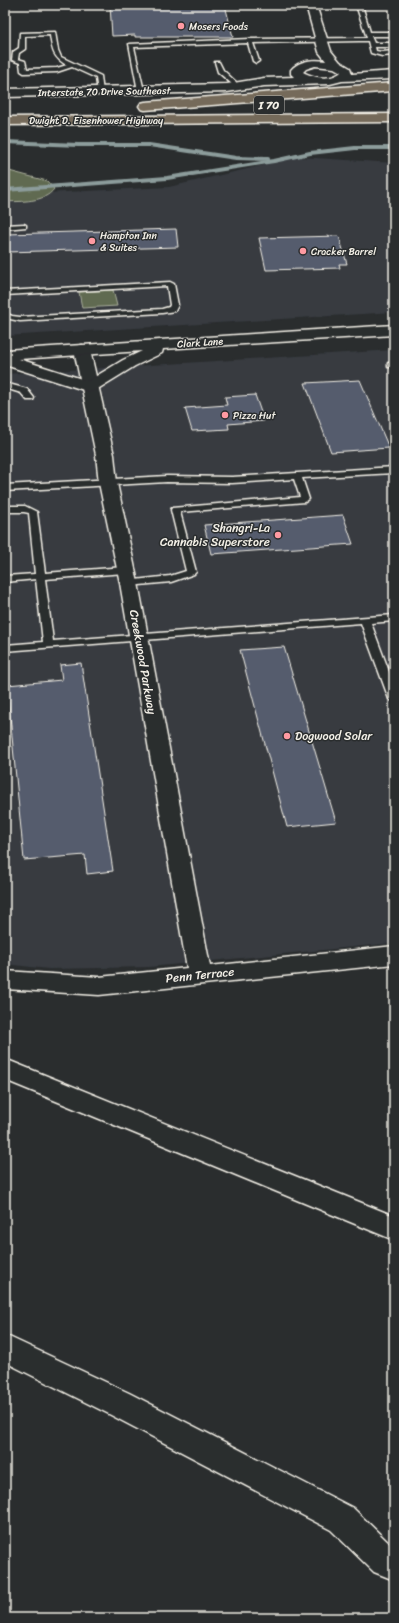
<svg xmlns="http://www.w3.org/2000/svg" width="399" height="1623" viewBox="0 0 399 1623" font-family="Sriracha,sans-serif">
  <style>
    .built { fill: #373b41 }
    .green { fill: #606b51; stroke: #aaae9c }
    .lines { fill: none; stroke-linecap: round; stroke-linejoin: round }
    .stream { stroke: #8c9c9b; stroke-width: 4 }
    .building { fill: #555c6d; stroke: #f4f1e8 }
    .service-casing { stroke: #f4f1e8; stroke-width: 3 }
    .minor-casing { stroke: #f4f1e8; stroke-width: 3 }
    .tertiary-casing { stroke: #f4f1e8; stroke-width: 3 }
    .secondary-casing { stroke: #f4f1e8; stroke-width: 3 }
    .motorway-casing { stroke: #f4f1e8; stroke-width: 3 }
    .service { fill: #2a2d2e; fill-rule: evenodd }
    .minor { fill: #2a2d2e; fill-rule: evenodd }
    .tertiary { fill: #2a2d2e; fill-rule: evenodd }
    .secondary { fill: #2a2d2e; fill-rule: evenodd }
    .motorway { fill: #746a5a; fill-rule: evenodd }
    .poi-dot { fill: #ff9aa2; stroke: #2a2d2e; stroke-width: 1.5 }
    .labels { text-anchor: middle; stroke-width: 3; stroke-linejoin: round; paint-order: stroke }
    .far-poi-label { font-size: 10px; fill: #f4f1e8; stroke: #2a2d2e; text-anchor: start }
    .far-street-label { font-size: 10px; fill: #f4f1e8; stroke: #2a2d2e }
    .shield { fill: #2a2d2e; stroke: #b7b6b0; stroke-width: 1 }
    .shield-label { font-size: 11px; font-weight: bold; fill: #f4f1e8 }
    .poi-label { font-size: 12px; fill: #f4f1e8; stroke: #2a2d2e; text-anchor: end }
    .street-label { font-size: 12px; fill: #f4f1e8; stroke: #2a2d2e }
  </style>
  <rect width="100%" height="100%" fill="#2a2d2e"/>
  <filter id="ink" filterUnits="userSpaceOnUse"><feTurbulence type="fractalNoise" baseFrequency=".025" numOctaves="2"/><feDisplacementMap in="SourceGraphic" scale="8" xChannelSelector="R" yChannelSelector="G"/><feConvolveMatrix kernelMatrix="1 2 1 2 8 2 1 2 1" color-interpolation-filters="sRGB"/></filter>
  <g filter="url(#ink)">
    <path class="built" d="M299 157 394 163V312L5 336V195L169 187Z
      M394 350V943L149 967 49 969 5 964V374Z"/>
    <path class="green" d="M9 171 47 181 54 189C44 203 21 201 5 202V172Z
      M113 290 117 306 82 308 79 292Z"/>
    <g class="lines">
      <path class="stream" d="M5 142 78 145H149L236 158 268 159
        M5 190 167 178 274 161 310 153 355 148H394"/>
    </g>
    <path class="building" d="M110 5H225L233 37H135V35L112 36Z
      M176 229 178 247 7 252V234Z
      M339 236 347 264H339L340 268 266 270 259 238Z
      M360 380 389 448 331 452 305 383Z
      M255 395 264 421 228 424 229 429 192 431 185 408 227 405 225 397Z
      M343 515 353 544 211 554 204 525Z
      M284 647 336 822 287 827 240 650Z
      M81 663 113 871 87 874 85 855 24 860 7 685 62 680 60 665Z"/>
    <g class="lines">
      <g class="service-casing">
        <path id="service" d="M356 5H362L370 32H394V36H371L374 43H394V47H375L376 51 382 52 394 51V55L382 56 371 53 368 41H359L253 43 259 61 256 63 253 61 248 43 134 47 144 91 141 93 138 91 129 44 250 39 367 38Z
          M55 32 58 50 61 57 101 76 103 93 98 92 96 78 72 67 57 72 24 73 21 71 20 63 12 60 13 52 19 48 20 33ZM50 35C52 49 53 58 67 65L57 68 27 69 25 61 18 59 19 53 25 49V36Z
          M215 62H219L223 70 236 82V84H232L218 72Z
          M24 224 26 225V227L5 229V225Z
          M170 282 174 284 178 305 175 311 162 313 20 321 5 318V313L12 316 20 317 162 309 169 307 170 305 167 286 5 295V291Z
          M388 363H394V367H388Z
          M5 383 27 389 34 398 33 400H27L21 393 5 388Z
          M394 467V473L302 478 309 499 305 502 180 512 196 572 194 574 171 582 129 586 124 583 126 581 170 576 186 571 171 510 172 508 300 497 294 479 232 483 167 482 5 491V485L167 476 232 477Z
          M5 506H25L37 512 45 573 125 567 130 570 125 573 45 579 53 641 394 615V621L371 623 394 685V702L389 699 361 623 5 651V645L43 642 36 579 5 582V576L35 574 29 513 24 512H5Z"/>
      </g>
      <g class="minor-casing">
        <path id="minor" d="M82 345 88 347 90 350 114 455 117 483 138 583 210 966 394 946V964L99 995 5 989V971L99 977 187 968 120 583 99 483 96 455 74 350 76 347Z
          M5 1059 394 1216V1240L5 1080Z
          M5 1335 129 1393 353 1508 394 1548V1580L374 1572 331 1530 107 1413 5 1362Z"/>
      </g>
      <g class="tertiary-casing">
        <path id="tertiary" d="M306 5H316L331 51 340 62 350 68 352 74 394 71V79L342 81 330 84 264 86 227 92 5 97V89L227 84 264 78 294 77 291 74V70C299 60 314 59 326 61L319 52ZM315 66 334 68 341 72C331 81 314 78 303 72L306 69Z"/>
      </g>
      <g class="secondary-casing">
        <path id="secondary" d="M394 325V335L163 349 162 353 135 366 96 390 90 392 5 365V350ZM142 351 123 360 88 381 19 359Z"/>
      </g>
      <g class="motorway-casing">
        <path id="motorway" d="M394 83V91L145 110 141 109 139 106 141 103 145 102Z
          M394 114V122L5 125V117Z"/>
      </g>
      <use href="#service" class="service"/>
      <use href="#minor" class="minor"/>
      <use href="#tertiary" class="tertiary"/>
      <use href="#secondary" class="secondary"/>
      <use href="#motorway" class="motorway"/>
    </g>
  </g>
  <g class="poi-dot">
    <circle cx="181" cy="26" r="4"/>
    <circle cx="92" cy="241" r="4"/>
    <circle cx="303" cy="251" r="4"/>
    <circle cx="225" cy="415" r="4"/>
    <circle cx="278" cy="535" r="4"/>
    <circle cx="287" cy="736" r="4"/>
  </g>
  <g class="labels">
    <g class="far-poi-label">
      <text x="189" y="30">Mosers Foods</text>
      <text x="100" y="239">Hampton Inn<tspan x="100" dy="12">&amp; Suites</tspan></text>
      <text x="311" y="255">Cracker Barrel</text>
      <text x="233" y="419">Pizza Hut</text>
    </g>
    <g class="far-street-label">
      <text transform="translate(104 91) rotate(-1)" y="4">Interstate 70 Drive Southeast</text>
      <text x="96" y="124">Dwight D. Eisenhower Highway</text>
      <text transform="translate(200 342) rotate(-4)" y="4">Clark Lane</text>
    </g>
    <rect class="shield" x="254" y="96" width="30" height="18" rx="3"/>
    <g class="shield-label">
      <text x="269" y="109">I 70</text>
    </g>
    <g class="poi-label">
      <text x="270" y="532">Shangri-La<tspan x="270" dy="14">Cannabis Superstore</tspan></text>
      <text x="295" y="740" text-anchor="start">Dogwood Solar</text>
    </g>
    <g class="street-label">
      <text transform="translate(143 662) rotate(80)" y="4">Creekwood Parkway</text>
      <text transform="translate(200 975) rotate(-6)" y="4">Penn Terrace</text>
    </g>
  </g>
  <rect width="399" height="1623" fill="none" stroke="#2a2d2e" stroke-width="20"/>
  <rect x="10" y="10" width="379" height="1603" fill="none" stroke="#f4f1e8" stroke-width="1.5" filter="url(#ink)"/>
</svg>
